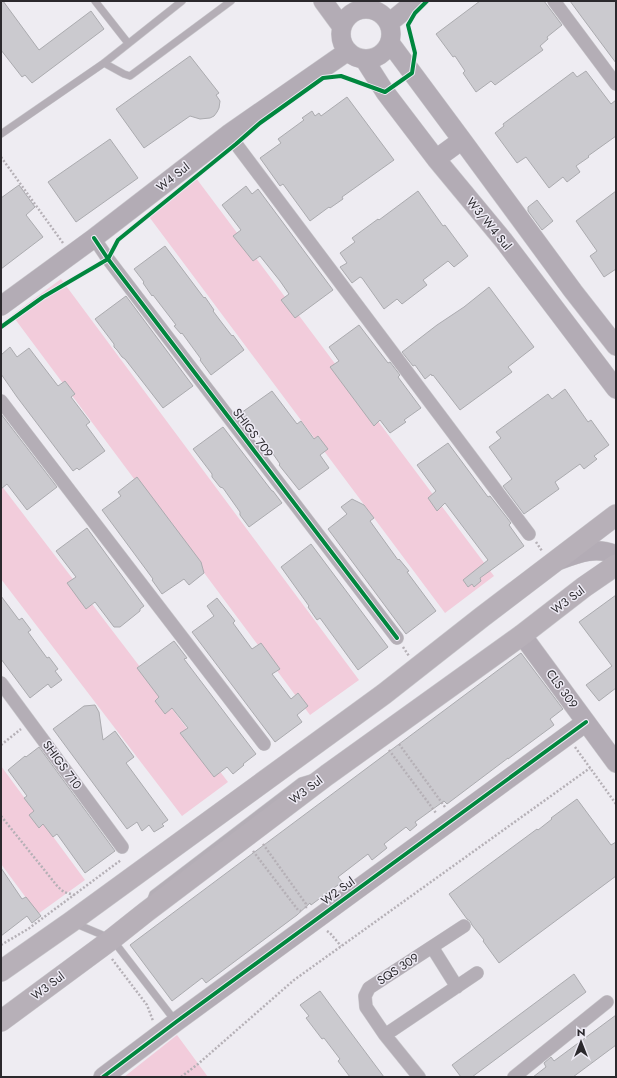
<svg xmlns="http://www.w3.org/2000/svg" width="617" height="1078" viewBox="0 0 617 1078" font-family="Jost,sans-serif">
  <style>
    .green { fill: #f2ccdb }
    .building { fill: #cbcacf; stroke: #ababaf }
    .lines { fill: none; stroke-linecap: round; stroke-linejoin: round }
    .lane-casing { stroke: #cbcace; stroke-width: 8 }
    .street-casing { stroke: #cbcace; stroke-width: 14 }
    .secondary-casing { stroke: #cbcace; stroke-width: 20 }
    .primary-casing { stroke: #cbcace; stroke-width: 22 }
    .path { stroke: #b5b0b6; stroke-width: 2.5; stroke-dasharray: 2 2; stroke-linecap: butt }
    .lane { stroke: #b4aeb6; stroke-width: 7 }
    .street { stroke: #b4aeb6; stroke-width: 13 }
    .secondary { stroke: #b3acb5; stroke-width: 19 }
    .primary { stroke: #b7b0b8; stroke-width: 21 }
    .cycleway-casing { stroke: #edeaf4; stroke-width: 6 }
    .cycleway { stroke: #00873e; stroke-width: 4 }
    .labels { text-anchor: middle; stroke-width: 3; stroke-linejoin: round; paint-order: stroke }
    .street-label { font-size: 12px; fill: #2b292d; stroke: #edeaf4 }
  </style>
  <rect width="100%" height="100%" fill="#eeecf2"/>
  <path class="green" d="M196 178 494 576 445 613 147 214Z
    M61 279 359 680 310 715 12 315Z
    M1 485 228 782 182 816 1 579Z
    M1 766 85 880 38 914 1 864Z
    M177 1035 208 1077H124Z"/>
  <path class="building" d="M1 1H3L39 50 91 11 104 29 32 83 25 75 22 77 1 50Z
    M480 1H544L562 25 547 37 548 39 540 46 543 50 495 85 491 81 476 92 463 73 465 71 455 56 453 57 436 34Z
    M570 1H616V63L581 16Z
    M190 56 219 93 216 95 220 101 219 108 217 112 214 116 210 118 200 119 190 116 144 148 116 109Z
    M586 71 611 104 616 100V136L588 156 589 157 576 166 580 172 567 182 563 177 549 188 526 157 517 163 495 133 504 126 503 124 573 72 577 77Z
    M347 97 394 160 342 197 343 199 330 208 329 207 310 221 283 184 280 186 260 158 281 143 278 139 304 120 302 118 312 111 315 116 319 113 321 116Z
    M110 139 138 178 76 222 48 182Z
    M19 185 35 207 26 215 43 237 1 269V198Z
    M246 186 252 194 258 189 333 290 295 318 281 300 289 294 280 281 260 256 253 261 233 236 241 230 222 205Z
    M418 191 443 226 445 225 468 256 454 267 448 261 423 280 427 285 402 304 397 299 384 309 362 278 360 277 352 283 340 267 347 263 340 253 355 242 352 238 378 219 379 220Z
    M616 191V269L604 277 590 256 597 251 576 221Z
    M537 200 553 221 542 230 528 211V207Z
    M165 246 204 298 205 297 214 310 213 311 222 323 232 336 233 335 244 350 211 375 200 360 201 359 182 333 181 334 174 326 176 325 153 295 152 296 143 283 144 282 134 269Z
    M489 287 534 347 508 367 512 372 460 410 433 375 432 376 431 374 425 379 415 365 413 366 402 352 437 325 464 307Z
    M126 296 193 386 163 408 125 359 122 357 117 350 114 347V344L95 319Z
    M359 325 388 363 390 362 400 375 398 377 421 408 404 420 406 422 390 433 380 420 374 426 330 367 339 361 329 347Z
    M10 347 17 357 29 348 58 386 65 381 75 394 71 397 90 422 86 425 105 451 79 470 77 468 73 471 17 397 1 374V355Z
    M565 389 588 422 591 420 609 445 594 456 597 459 584 469 580 464 555 482 559 489 524 514 503 486 512 479 489 447 501 438 496 432 548 394 552 399Z
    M272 391 297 424 301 421 314 439 318 436 328 449 320 455 329 468 299 490 279 465 280 464 262 438 261 439 241 413Z
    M1 414 57 487 27 510 7 484 1 489Z
    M223 427 272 491H273L282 503 249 527 240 515V512L223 488 220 487 212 477V474L193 449Z
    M448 443 488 497 490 496 511 523 509 525 524 546 480 578 481 581 474 587 472 584 468 587 463 580 488 560 445 503 437 511 428 498 436 491 417 465Z
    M137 477 201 562 204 573 189 585 184 579 162 594 152 580 153 579 102 510 121 496 118 492Z
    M352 499 364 505 374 518 370 521 398 560 399 559 409 571 407 572 436 611 406 634 328 529 347 514 341 507Z
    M87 528 144 606 140 609V611L120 627H114L95 602 86 609 67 583 76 577 56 551Z
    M311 544 388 647 358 670 320 618 317 620 308 607 309 606 281 567Z
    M616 595V688L599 701 586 685 612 666 579 622Z
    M1 596 19 620 22 618 31 630 28 632 47 658 49 657 58 669 55 671 62 680 51 688 48 684 30 698 1 659Z
    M217 598 235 621 233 623 252 649 261 643 280 669 272 674 291 699 298 693 308 706 297 715 302 722 275 742 192 632 214 616 207 606Z
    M174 641 187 658 184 659 256 754 243 764 244 765 233 774 227 767 214 777 180 733 188 728 172 708 165 714 155 701 159 697 137 668Z
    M521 653 563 709 550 719 554 725 508 759V758L447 804 444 801 415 822 417 825 410 831 406 827 384 844 387 848 372 860 368 854 338 877 342 882 311 905 310 903 297 915 206 983 202 978 172 1001 130 945Z
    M95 705 99 712 103 740 115 731 134 757 126 763 168 820 162 824 164 826 154 832 149 825 142 831 137 822 127 829 53 729 84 706Z
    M39 747 115 851 85 873 57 834 53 837 43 824 39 828 29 815 34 811 24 798 27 796 8 770 25 756 26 757Z
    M577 799 611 845 616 842V876L499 963 483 941 484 940 472 925 470 921 467 919 449 894 537 829 538 830 552 819 551 818Z
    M1 868 22 899 26 897 41 916 32 923 27 916 1 936Z
    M574 974 586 992 472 1077H461L452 1065Z
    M320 991 334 1010 384 1077H350L338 1061 340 1059 324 1038 322 1039 306 1018 309 1016 300 1005Z
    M616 1015V1045L573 1077H533L546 1067 544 1063 551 1057 554 1061Z"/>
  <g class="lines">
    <g class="lane-casing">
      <path id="lane" d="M95 1 128 43
        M104 63 124 74 130 76 231 1
        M1 134 104 63 182 1
        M150 902 153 894 301 781 311 778
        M74 923 112 939 176 1022"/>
    </g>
    <g class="street-casing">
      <path id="street" d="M554 1 616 84
        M230 133 236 144 529 534
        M94 238 108 259 397 638
        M1 401 264 744
        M1 683 122 847
        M432 947 457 987
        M385 1035 477 973
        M419 1077 385 1035 366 1007 365 996 369 988 464 926
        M514 1077 607 1002"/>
    </g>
    <g class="secondary-casing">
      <path id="secondary" d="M323 1 342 27
        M341 34a25 25 0 1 1 50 0a25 25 0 1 1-50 0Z
        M389 23 416 1
        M390 43 462 140 573 291 616 346
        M364 59 385 92 436 159 504 241 616 389
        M436 159 462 140
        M1 306 94 238 230 133 348 51
        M560 560C578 553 597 546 616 555
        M522 635 616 763
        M103 1077 176 1022 586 722"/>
    </g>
    <g class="primary-casing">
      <path id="primary" d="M1 971 71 922 384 694 482 617 616 515
        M1 1021 112 939 146 912 327 775 522 635 584 587 616 565"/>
    </g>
    <path class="path" d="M1 157 63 243
      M536 542 542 551
      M403 647 409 656
      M399 744 445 807
      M1 745 21 729
      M575 747 616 804
      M389 750 436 813
      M1 816 58 887 64 892 74 895
      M263 844 306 904V909
      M253 851 298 910 301 911
      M327 931 330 933 341 946
      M1 945 28 929 121 860
      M112 959 147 1005 153 1021
      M181 1077 198 1064 294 980 590 768"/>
    <use href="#lane" class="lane"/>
    <use href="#street" class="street"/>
    <use href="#secondary" class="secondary"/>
    <use href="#primary" class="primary"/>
    <g class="cycleway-casing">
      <path id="cycleway" d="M94 238 108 259 397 638
        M1 327 43 297 108 259 118 240 236 144 260 123 323 78 341 76 385 92 412 73 415 53 408 25 415 13 427 1
        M103 1077 176 1022 586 722"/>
    </g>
    <use href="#cycleway" class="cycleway"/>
  </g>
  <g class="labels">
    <g class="street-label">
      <text transform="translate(173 177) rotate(-38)" y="4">W4 Sul</text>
      <text transform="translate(489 224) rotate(51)" y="4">W3/W4 Sul</text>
      <text transform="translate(253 433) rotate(53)" y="4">SHIGS 709</text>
      <text transform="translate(568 600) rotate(-37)" y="4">W3 Sul</text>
      <text transform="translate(562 689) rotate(54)" y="4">CLS 309</text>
      <text transform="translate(62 765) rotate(54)" y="4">SHIGS 710</text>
      <text transform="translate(306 790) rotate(-37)" y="4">W3 Sul</text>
      <text transform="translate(338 891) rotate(-36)" y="4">W2 Sul</text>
      <text transform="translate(398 969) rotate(-33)" y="4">SQS 309</text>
      <text transform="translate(48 986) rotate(-37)" y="4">W3 Sul</text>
    </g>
  </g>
  <rect width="617" height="1078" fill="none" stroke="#2b292d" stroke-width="4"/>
  <g transform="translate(581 1042)" stroke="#edeaf4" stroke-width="3" paint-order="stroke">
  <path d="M0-3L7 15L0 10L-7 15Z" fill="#2b292d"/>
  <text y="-6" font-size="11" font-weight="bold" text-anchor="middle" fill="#2b292d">N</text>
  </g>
</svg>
